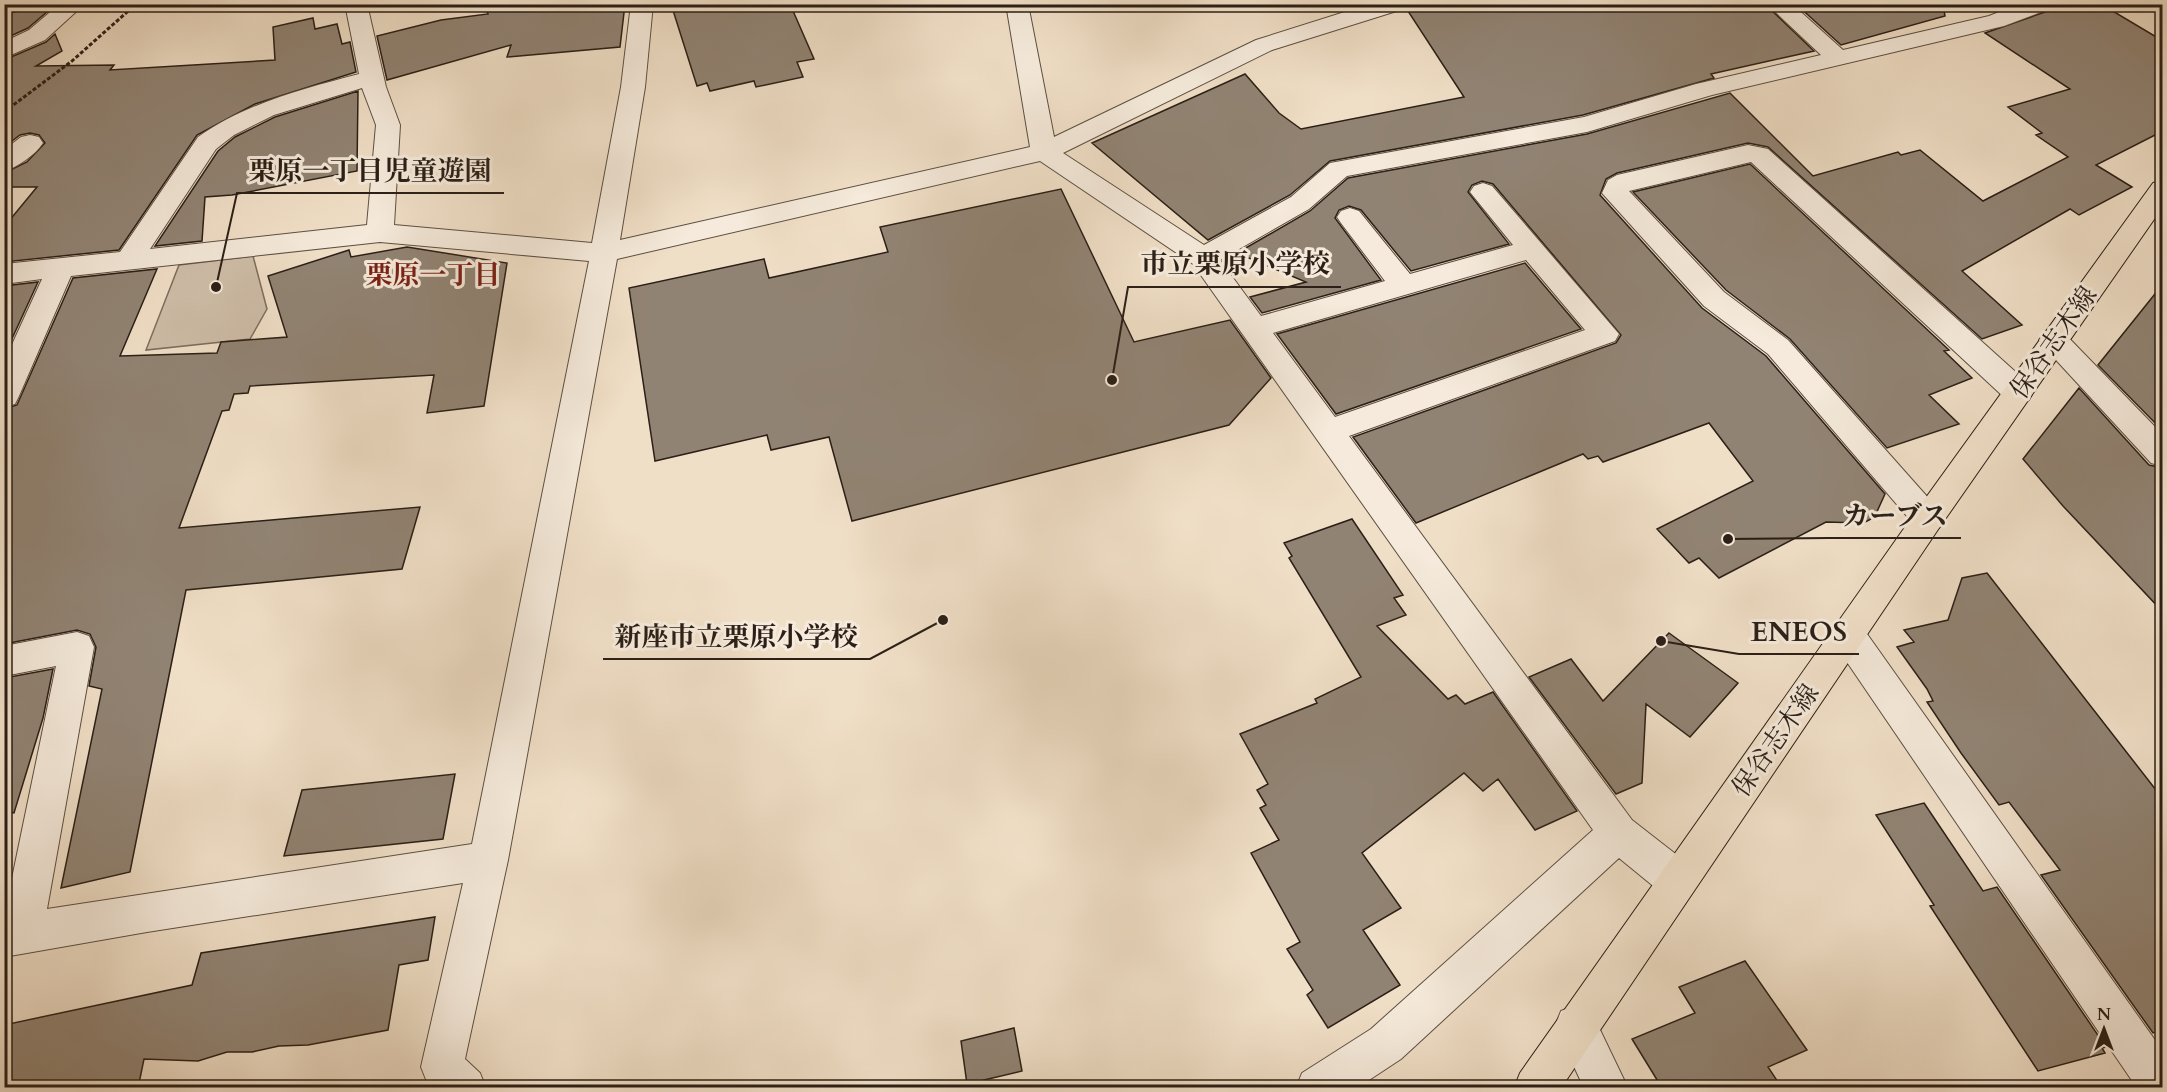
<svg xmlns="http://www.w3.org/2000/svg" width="2167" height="1092" viewBox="0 0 2167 1092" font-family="Cardo,'Noto Serif JP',serif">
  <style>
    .green { fill: #cfbea9; stroke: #7d6e60; stroke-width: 1.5 }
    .building { fill: #918373; stroke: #2b1f17; stroke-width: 1.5 }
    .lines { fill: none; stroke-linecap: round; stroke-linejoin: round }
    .minor-casing { stroke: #5c4f43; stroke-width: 2 }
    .major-casing { stroke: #2b1f17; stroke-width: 2 }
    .path { stroke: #2b1f17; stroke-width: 3; stroke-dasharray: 4 2; stroke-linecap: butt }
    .minor { fill: #f5eadb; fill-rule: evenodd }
    .major { fill: #f0dfc7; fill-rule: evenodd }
    .labels { text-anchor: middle; stroke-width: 6; stroke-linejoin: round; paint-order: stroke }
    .street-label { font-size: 26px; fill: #2b1f17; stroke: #f5eadb }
    .neighbourhood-label { font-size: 27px; font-weight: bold; fill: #7a1f14; stroke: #f5eadb }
    .leader { fill: none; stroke: #2b1f17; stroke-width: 2 }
    .callout-dot { fill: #2b1f17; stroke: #f5eadb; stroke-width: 2 }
    .callout-label { font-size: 27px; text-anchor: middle; font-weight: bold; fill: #2b1f17; stroke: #f5eadb; stroke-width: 6; stroke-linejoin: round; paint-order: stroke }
  </style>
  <rect width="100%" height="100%" fill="#f0dfc7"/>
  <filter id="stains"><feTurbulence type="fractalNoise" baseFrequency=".00333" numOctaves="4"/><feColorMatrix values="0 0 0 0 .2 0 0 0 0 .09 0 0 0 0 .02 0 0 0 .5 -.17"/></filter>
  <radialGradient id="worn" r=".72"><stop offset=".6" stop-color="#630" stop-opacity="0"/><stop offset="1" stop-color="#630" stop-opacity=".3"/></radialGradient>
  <path class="green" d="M253 256 267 309 250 339 146 350 179 265Z"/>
  <path class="building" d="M41 4H45L48 11 28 28 4 39V15Z
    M484 4H625L620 47 507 57 511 45 387 80 377 36 441 20 488 14Z
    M671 4H790L814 59 797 62 803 77 756 87 754 81 710 91 707 83 697 86Z
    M1408 4H1765L1814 51 1711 74 1714 78 1583 115 1330 161 1290 195 1208 240 1092 143 1245 74 1279 113 1301 129 1464 97 1406 8Z
    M1796 4H1943L1945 16 1841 45Z
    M2068 4H2101L2163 41V131L2096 165 2132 187 2079 215 2070 209 1962 271 2022 325 1982 339 1768 147 1748 143 1617 173 1606 179 1600 195 1702 308 1766 356 1885 494 1875 516 1869 520 1863 523 1826 522 1719 578 1699 558 1689 563 1657 529 1753 481 1709 423 1603 462 1598 456 1588 459 1583 454 1416 523 1353 437 1616 343 1621 335 1493 184 1482 181 1472 185 1468 192 1509 244 1411 271 1361 210 1349 206 1339 210 1335 218 1381 280 1262 313 1250 297 1306 282 1237 253 1310 211 1348 178 1587 134 1730 93 1813 176 1898 152 1901 155 1920 150 1983 201 2068 157 2036 135 2042 133 2008 107 2070 89 1985 33Z
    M313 18 315 29 337 24 342 44 350 42 356 72 255 104 197 135 119 250 4 262V227L37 187H4V173L27 162 45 143 39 135 30 133 20 135 4 147V135L11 127H4V60L46 42 55 34 62 51 36 66 114 65 110 70 275 60 273 27Z
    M358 91 357 171 232 195 205 197 202 241 155 246 218 151 235 137 275 117Z
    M1750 164 1949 350 1944 351 1972 378 1929 395 1959 424 1887 448 1790 339 1726 290 1633 192Z
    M1061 189 1134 342 1230 320 1271 378 1229 425 852 521 829 437 771 450 767 435 655 461 629 288 764 259 769 278 888 252 880 227Z
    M407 247 507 263 484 406 427 413 434 375 250 386 248 393 234 394 229 410 222 411 179 528 420 507 402 569 186 590 130 872 61 888 102 689 89 686 96 647 90 634 77 630 4 644V409L17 405 73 278 157 269 120 356 217 353 221 342 287 337 268 276 349 250 351 257Z
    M1525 263 1581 329 1336 414 1277 334Z
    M38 282 4 356V286Z
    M2163 284V431L2098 365Z
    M2079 388 2149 465 2163 468V612L2063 506 2023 459Z
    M1352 519 1403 595 1394 598 1406 615 1377 626 1448 699 1456 695 1465 704 1493 692 1577 811 1535 830 1498 779 1483 791 1464 773 1362 853 1401 908 1363 930 1400 985 1328 1028 1307 995 1313 990 1287 949 1300 942 1251 853 1279 840 1260 808 1266 805 1257 790 1268 784 1240 734 1317 703 1315 699 1361 677 1289 558 1292 556 1284 543Z
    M1987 573 2163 799V1030L2153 1033 2041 875 2060 870 2009 802 1999 805 1961 753 1927 702 1933 701 1927 689 1897 647 1914 642 1904 630 1948 620 1962 578Z
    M1669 633 1738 683 1690 737 1646 704 1642 783 1616 794 1529 677 1571 659 1603 701Z
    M53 669 43 718 14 813 4 811V678Z
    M455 774 443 839 284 856 302 790Z
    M1924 803 1983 891 1997 887 2106 1047 2102 1048 2105 1053 2038 1071 1930 906 1934 905 1876 815Z
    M435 917 428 960 399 965 388 1030 308 1045 279 1046 252 1052H227L198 1061 144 1059 138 1088H4V1025L192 985 201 953Z
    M1745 961 1807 1050 1768 1067 1782 1088H1662L1632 1039 1695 1013 1679 987Z
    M1014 1028 1022 1071 967 1084 961 1041Z"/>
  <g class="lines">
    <g class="minor-casing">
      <path id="minor" d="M56 4H78L79 9 45 40 4 58V42L29 30 56 7Z
        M345 4H367L386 87 400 125 394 225 592 243 621 87 631 4H653L645 87 620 240 1030 147 1006 4H1028L1054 137 1256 40 1370 4H1406L1403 9 1272 50 1063 153 1204 245 1291 197 1330 163 1584 117 1696 84 1821 55 1767 4H1792L1843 50 1989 16 2019 4H2052L2049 9 2004 26 1712 95 1587 132 1347 176 1309 209 1220 260 1261 316 1385 281 1341 223 1337 217 1341 211 1350 208 1359 211 1410 274 1513 245 1470 192 1474 186 1483 183 1492 186 1619 334 1615 341 1349 436 1632 820 1691 866 1697 880 1691 894 1677 899 1663 894 1619 858 1401 1059 1357 1088H1296L1302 1073 1371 1029 1593 830 1193 264 1040 161 617 259 508 860 465 1059 480 1073 486 1088H433L427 1082 421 1067 463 883 147 932 4 957V917L56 666 4 676V646L77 632 89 636 94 647 47 909 472 844 589 261 380 242 71 276 19 396 15 404 4 407V362L42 279 4 284V264L120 252 198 137C247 103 302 89 359 74ZM362 88 376 125 367 225 150 249 216 149 234 135 274 115ZM1526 260 1585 330 1335 417 1273 333Z
        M30 135 39 137 43 143C35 155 18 167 4 171V150L21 137Z
        M1748 145 1768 149 2029 384 2033 392 2029 400 2018 403 2007 400 1751 162 1629 191 1724 292 1788 340 1939 510 1944 519 1939 528 1928 532 1917 528 1768 354 1704 306 1602 193 1608 180 1617 175Z
        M2054 330 2064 333 2162 434V466L2151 463 2044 347 2039 340 2044 333Z
        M1848 620 1860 624 2162 1050V1088H2137L1836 646 1831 635 1836 624Z
        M1576 1005 1591 1011 1628 1088H1584L1555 1026 1561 1011Z"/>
    </g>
    <g class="major-casing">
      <path id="major" d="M2162 181V208L1939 528 1561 1088H1514L1520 1073 1917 510 2153 183Z"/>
    </g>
    <path class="path" d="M4 112 72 61 136 4"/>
    <use href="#minor" class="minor"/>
    <use href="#major" class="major"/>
  </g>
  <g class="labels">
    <g class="street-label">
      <text transform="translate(2053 342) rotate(-55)" y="9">保谷志木線</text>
      <text transform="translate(1775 740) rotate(-55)" y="9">保谷志木線</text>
    </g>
    <g class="neighbourhood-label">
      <text x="433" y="284">栗原一丁目</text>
    </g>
  </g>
  <path class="leader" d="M216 287L237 193H504M1112 380L1128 287H1341M1728 539L1829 538H1961M1661 641L1739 654H1859M943 620L870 659H603"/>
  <g class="callout-dot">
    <circle cx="216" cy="287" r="6"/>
    <circle cx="1112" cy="380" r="6"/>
    <circle cx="1728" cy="539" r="6"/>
    <circle cx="1661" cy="641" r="6"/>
    <circle cx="943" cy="620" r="6"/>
  </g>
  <g class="callout-label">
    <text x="370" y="180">栗原一丁目児童遊園</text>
    <text x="1235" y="273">市立栗原小学校</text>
    <text x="1895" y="525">カーブス</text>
    <text x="1799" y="641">ENEOS</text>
    <text x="736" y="646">新座市立栗原小学校</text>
  </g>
  <rect width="2167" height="1092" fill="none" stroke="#f0dfc7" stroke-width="24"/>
  <rect x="6" y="6" width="2155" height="1080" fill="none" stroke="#2b1f17" stroke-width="3"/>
  <rect x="12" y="12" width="2143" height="1068" fill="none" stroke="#2b1f17" stroke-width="1.5"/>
  <g transform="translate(2104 1029)" stroke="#f5eadb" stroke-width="4.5" paint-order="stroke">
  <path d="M0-4.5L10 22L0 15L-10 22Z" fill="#2b1f17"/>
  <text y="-9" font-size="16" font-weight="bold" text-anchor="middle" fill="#2b1f17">N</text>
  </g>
  <rect width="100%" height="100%" filter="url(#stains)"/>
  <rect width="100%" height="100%" fill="url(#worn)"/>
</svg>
